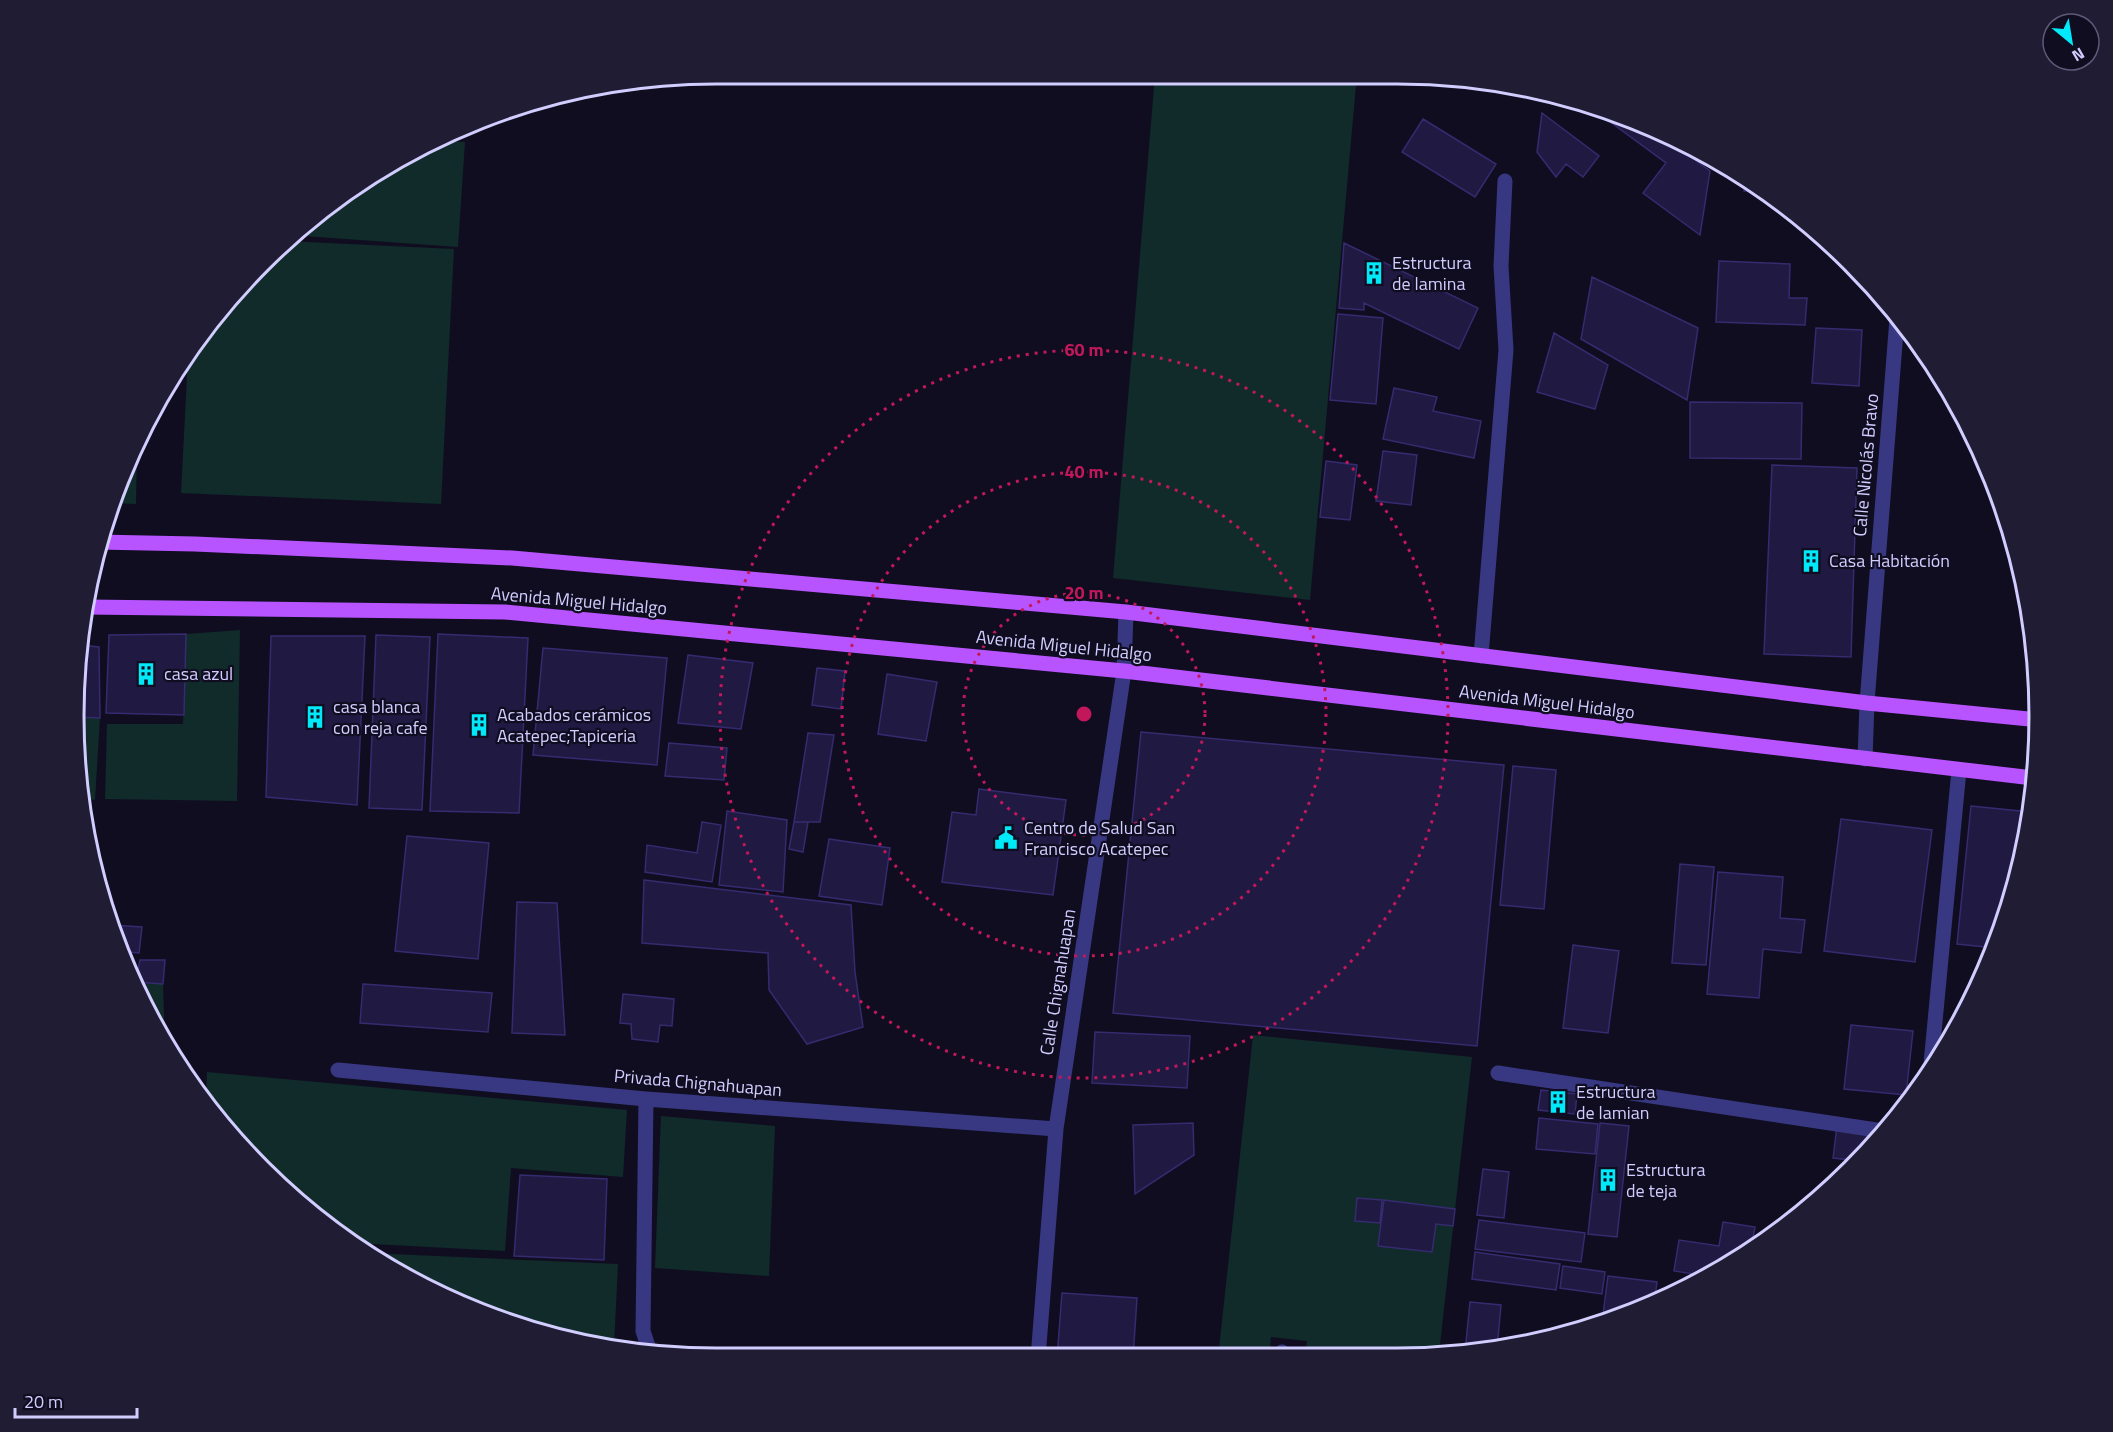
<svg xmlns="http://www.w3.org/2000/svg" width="2113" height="1432" viewBox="0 0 2113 1432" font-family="'Titillium Web',sans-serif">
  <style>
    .green { fill: #102b29 }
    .building { fill: #201942; stroke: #352b6f; stroke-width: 1.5 }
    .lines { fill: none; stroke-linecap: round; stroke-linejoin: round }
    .minor { stroke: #373881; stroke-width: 15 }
    .major { stroke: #b854ff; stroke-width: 15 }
    .ring { fill: none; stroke: #c2185b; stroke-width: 3; stroke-dasharray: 3 6 }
    .labels { text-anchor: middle; stroke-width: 4.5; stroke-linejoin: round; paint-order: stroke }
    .poi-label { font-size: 18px; fill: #d1cdff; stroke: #100d21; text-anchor: start }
    .street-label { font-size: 18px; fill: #d1cdff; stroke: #100d21 }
    .rim { fill: none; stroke: #d1cdff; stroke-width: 3 }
    .centre { fill: #c2185b; stroke: #100d21; stroke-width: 3 }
    .ring-label { font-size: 18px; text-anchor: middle; font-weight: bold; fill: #c2185b; stroke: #100d21; stroke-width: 4.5; stroke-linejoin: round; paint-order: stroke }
  </style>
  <rect width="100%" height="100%" fill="#100d21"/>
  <path class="green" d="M1357 74 1310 600 1113 578 1155 75Z
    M442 141 465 142 458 247 290 235 359 182Z
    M285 241 454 249 441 504 181 493 188 357 206 325Z
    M137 444 136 504 111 503 122 470Z
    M240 630 237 801 105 799 107 724H183L186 634Z
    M78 717 100 718 95 800 83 799Z
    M144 982 163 984 165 1044 146 1010Z
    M1253 1035 1472 1057 1439 1354 1397 1358H1305L1307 1341 1271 1337 1269 1358H1218Z
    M207 1072 627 1110 623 1177 511 1168 505 1251 353 1243 325 1226 262 1171 206 1097Z
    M661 1116 775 1126 769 1276 655 1268Z
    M369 1253 618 1264 614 1347 590 1346 432 1292Z"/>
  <path class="building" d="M1542 113 1599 156 1583 177 1566 164 1556 177 1537 152Z
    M1612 116 1655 131 1710 171 1700 235 1643 193 1666 163 1609 121Z
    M1423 119 1496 164 1475 197 1402 152Z
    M1744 176 1754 182 1765 191H1744Z
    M1344 243 1478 308 1459 349 1364 303V310L1339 308Z
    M1719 261 1790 264 1789 298H1807L1805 325 1716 322Z
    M1592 277 1698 328 1687 400 1581 339Z
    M1338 314 1383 318 1376 404 1330 400Z
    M1816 328 1862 330 1859 386 1812 383Z
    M1554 333 1608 365 1595 409 1537 392Z
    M1394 388 1437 397 1433 411 1481 421 1474 458 1383 439Z
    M1690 402 1802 403 1801 459 1690 458Z
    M1383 451 1417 455 1411 505 1376 501Z
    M1326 461 1357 465 1350 520 1320 517Z
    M1772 465 1857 468 1851 657 1764 654Z
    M186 634 184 715 106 713 109 635Z
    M438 634 528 638 519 813 430 811Z
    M376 635 430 637 422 810 369 808Z
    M271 636H365L357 805 266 797Z
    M80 645 99 647 100 718 78 717 75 674Z
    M543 648 667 658 657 765 533 755Z
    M688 655 753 663 741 729 678 723Z
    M817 668 845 671 841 709 812 705Z
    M887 674 937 682 926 741 878 734Z
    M1141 732 1504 765 1477 1046 1113 1013Z
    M808 733 834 735 820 822H794Z
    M669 743 727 748 724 780 665 776Z
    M1513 766 1556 770 1544 909 1500 905Z
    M979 789 1066 800 1053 895 942 882 952 812 976 815Z
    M1971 806 2030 812 2027 841 1995 948 1957 944Z
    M727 811 787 820 783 892 719 885Z
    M1841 819 1932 830 1915 962 1824 951Z
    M702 822 721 825 712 882 645 872 647 845 697 853Z
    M794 822H808L803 852 789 849Z
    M407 836 489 843 478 959 395 951Z
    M829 839 890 848 882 905 819 896Z
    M1680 864 1714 867 1706 965 1672 963Z
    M1718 872 1783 877 1780 918 1805 920 1801 953 1763 949 1759 998 1707 994Z
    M644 880 851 905 855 972 863 1027 807 1044 769 990 768 953 642 943Z
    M517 902 557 903 565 1035 512 1033Z
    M111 925 142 927 139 953 119 951Z
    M1573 945 1619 951 1608 1033 1563 1028Z
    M140 960H165L163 984 136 982Z
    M363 984 492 993 488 1032 360 1023Z
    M623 994 674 999 672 1026 660 1025 658 1042 632 1039 631 1024 620 1023Z
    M1851 1025 1913 1031 1906 1095 1844 1089Z
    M1095 1032 1190 1036 1187 1088 1092 1083Z
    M1541 1090 1577 1094 1575 1114 1538 1110Z
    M1539 1118 1598 1124 1595 1154 1536 1149Z
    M1193 1123 1194 1155 1135 1194 1133 1125Z
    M1600 1123 1629 1126 1617 1237 1588 1234Z
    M1837 1126 1883 1132 1850 1171 1852 1160 1833 1158Z
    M1483 1169 1509 1172 1504 1218 1477 1215Z
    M520 1175 607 1179 604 1260 514 1256Z
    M1357 1198 1382 1200 1380 1223 1355 1221Z
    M1384 1200 1455 1209 1453 1226 1436 1224 1432 1252 1378 1246Z
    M1479 1220 1585 1233 1581 1262 1475 1249Z
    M1723 1222 1755 1227 1750 1252 1706 1276 1674 1271 1679 1240 1719 1246Z
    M1475 1252 1560 1264 1556 1290 1472 1279Z
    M1563 1266 1605 1272 1602 1294 1560 1288Z
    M1608 1276 1657 1282 1654 1303 1602 1322Z
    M1062 1293 1137 1298 1133 1358H1057Z
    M1470 1302 1501 1305 1497 1349 1465 1352Z"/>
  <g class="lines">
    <path class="minor" d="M1481 656 1506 350 1501 266 1505 181
      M1865 759 1867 703 1897 318
      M338 1070 646 1099 1056 1129
      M1498 1073 1883 1131
      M1930 1074 1959 770
      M646 1099 643 1331 650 1352
      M1038 1358 1056 1129 1124 671 1126 612
      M1281 1358 1282 1352"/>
    <path class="major" d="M98 542 195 544 512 558 1126 612 1867 703 2039 720
      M86 607 505 612 1124 671 2033 778"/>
  </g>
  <g class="ring">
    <circle cx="1084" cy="714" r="121"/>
    <circle cx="1084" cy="714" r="242"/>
    <circle cx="1084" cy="714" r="364"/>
  </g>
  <defs>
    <g id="building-bare" transform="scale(1.8)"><path d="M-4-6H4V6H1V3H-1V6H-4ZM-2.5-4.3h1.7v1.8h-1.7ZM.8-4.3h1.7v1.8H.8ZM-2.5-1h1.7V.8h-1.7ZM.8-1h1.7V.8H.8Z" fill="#00e9f8" stroke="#100d21" stroke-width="2.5" paint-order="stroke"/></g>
    <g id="civic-bare" transform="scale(1.8)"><path d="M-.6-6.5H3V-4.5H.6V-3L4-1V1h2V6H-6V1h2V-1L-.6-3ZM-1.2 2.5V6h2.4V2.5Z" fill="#00e9f8" stroke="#100d21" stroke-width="2.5" paint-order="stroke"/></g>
  </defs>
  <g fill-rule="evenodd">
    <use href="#building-bare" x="1374" y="273"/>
    <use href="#building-bare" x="1811" y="561"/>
    <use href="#building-bare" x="146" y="674"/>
    <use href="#building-bare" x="315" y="717"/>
    <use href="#building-bare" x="479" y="725"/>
    <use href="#civic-bare" x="1006" y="838"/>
    <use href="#building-bare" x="1558" y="1102"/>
    <use href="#building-bare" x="1608" y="1180"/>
  </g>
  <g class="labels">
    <g class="poi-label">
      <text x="1392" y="269">Estructura<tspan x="1392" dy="21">de lamina</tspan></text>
      <text x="1829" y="567">Casa Habitación</text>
      <text x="164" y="680">casa azul</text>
      <text x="333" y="713">casa blanca<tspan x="333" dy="21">con reja cafe</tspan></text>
      <text x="497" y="721">Acabados cerámicos<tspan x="497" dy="21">Acatepec;Tapiceria</tspan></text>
      <text x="1024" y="834">Centro de Salud San<tspan x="1024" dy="21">Francisco Acatepec</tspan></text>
      <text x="1576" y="1098">Estructura<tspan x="1576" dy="21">de lamian</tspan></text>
      <text x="1626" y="1176">Estructura<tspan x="1626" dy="21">de teja</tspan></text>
    </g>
    <g class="street-label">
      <text transform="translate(1866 465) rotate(-85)" y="6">Calle Nicolás Bravo</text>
      <text transform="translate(579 601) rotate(5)" y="6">Avenida Miguel Hidalgo</text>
      <text transform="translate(1064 646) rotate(6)" y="6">Avenida Miguel Hidalgo</text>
      <text transform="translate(1547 702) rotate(7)" y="6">Avenida Miguel Hidalgo</text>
      <text transform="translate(1058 982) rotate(-81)" y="6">Calle Chignahuapan</text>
      <text transform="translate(698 1083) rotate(5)" y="6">Privada Chignahuapan</text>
    </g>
  </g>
  <path d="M0 0H2113V1432H0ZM716 84H1397A632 632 0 0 1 2029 716V716A632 632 0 0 1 1397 1348H716A632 632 0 0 1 84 716V716A632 632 0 0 1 716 84Z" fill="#1f1c33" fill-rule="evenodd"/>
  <path class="rim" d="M716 84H1397A632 632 0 0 1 2029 716V716A632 632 0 0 1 1397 1348H716A632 632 0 0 1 84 716V716A632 632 0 0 1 716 84Z"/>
  <circle cx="1084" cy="714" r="9" class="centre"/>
  <g class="ring-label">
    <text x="1084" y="356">60 m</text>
    <text x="1084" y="478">40 m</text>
    <text x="1084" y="599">20 m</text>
  </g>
  <g transform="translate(2071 42) rotate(150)"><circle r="28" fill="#100d21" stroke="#5d5a7a" stroke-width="1.5"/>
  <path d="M0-4.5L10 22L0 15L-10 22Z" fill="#00e9f8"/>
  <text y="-9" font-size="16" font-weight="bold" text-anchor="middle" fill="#d1cdff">N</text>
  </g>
  <path d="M15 1408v9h122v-9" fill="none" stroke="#d1cdff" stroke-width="3"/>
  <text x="24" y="1408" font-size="18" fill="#d1cdff" stroke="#100d21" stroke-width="4.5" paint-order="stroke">20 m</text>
</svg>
